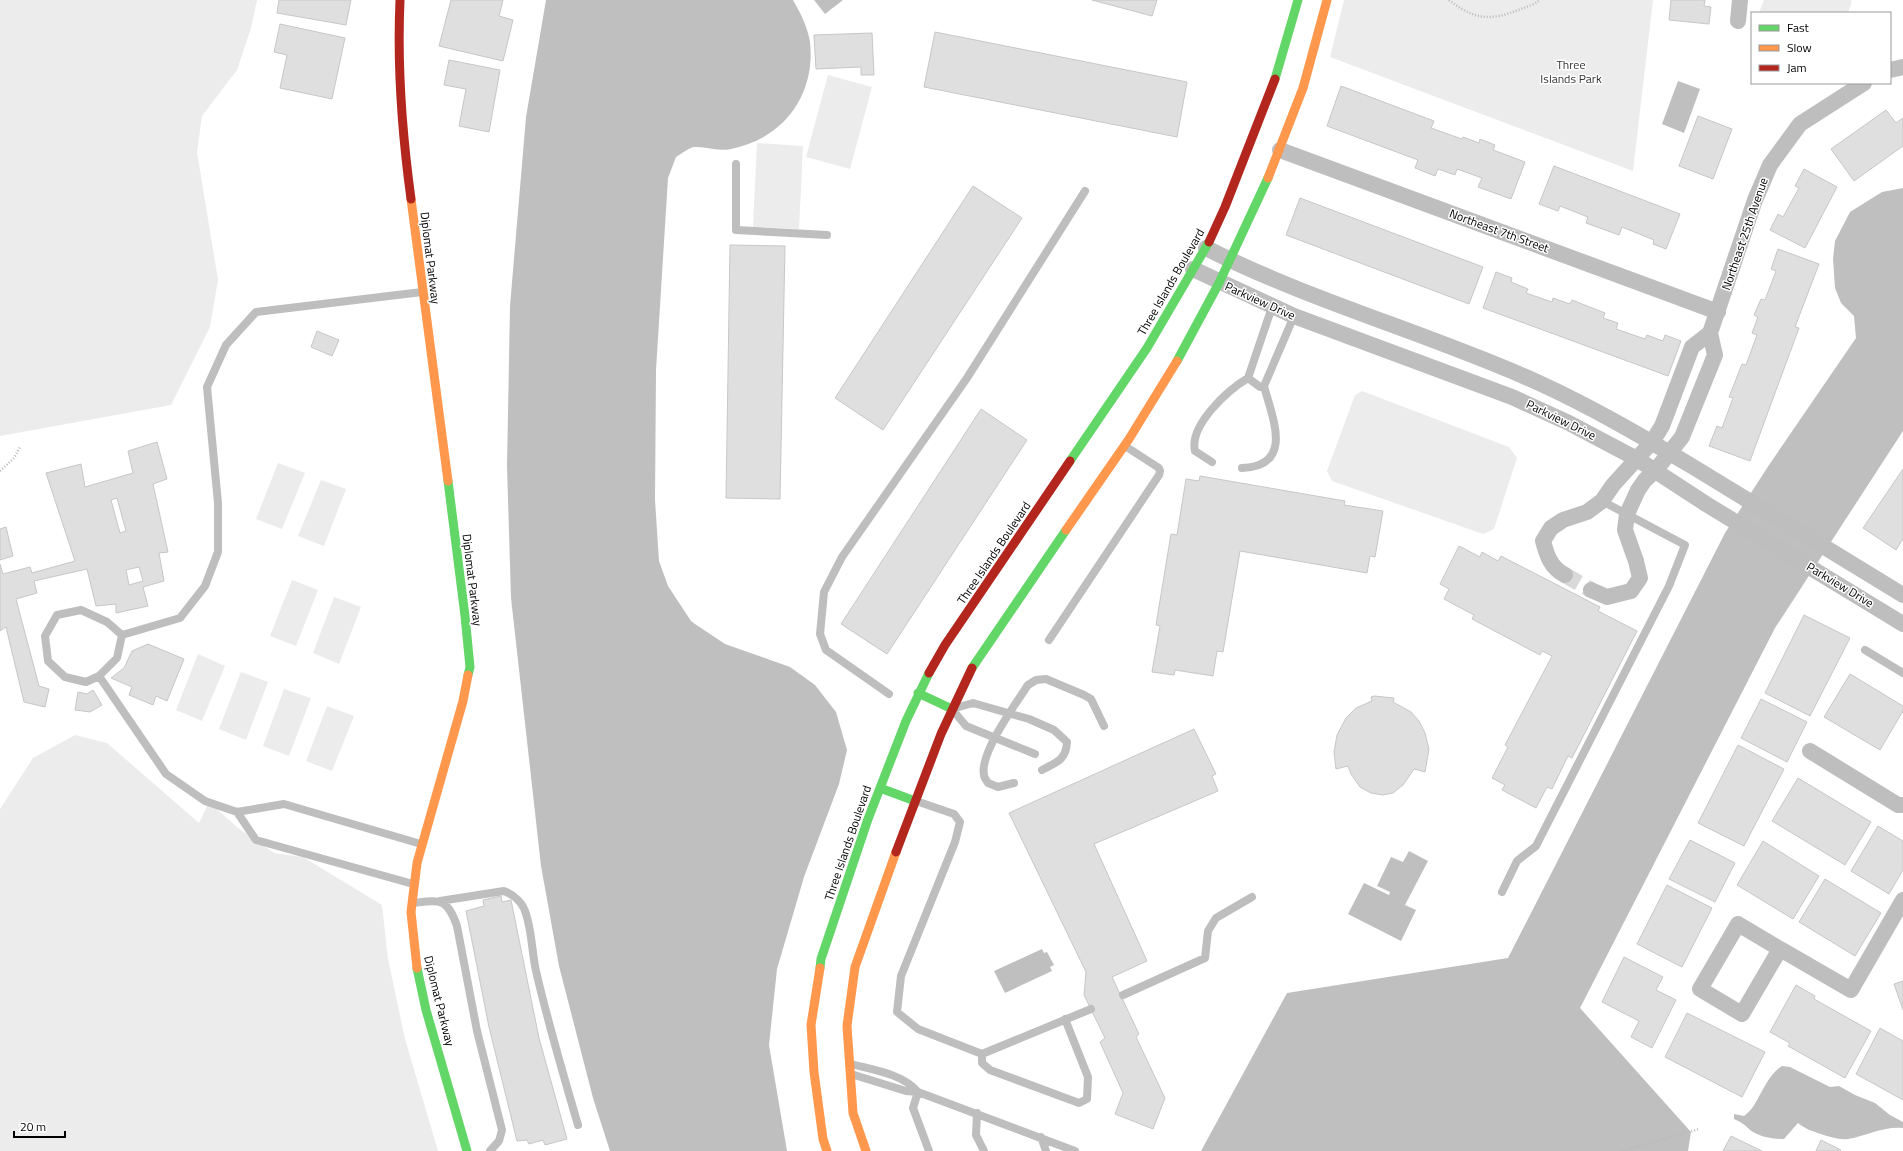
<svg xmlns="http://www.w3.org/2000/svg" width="1903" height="1151" viewBox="0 0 1903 1151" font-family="'Titillium Web',sans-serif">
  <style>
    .green { fill: #ececec }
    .water { fill: #bfbfbf }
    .building { fill: #dfdfdf; stroke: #c7c7c7; fill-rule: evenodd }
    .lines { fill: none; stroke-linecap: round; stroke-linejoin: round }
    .street-tunnel { stroke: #d9d9d9; stroke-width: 16; stroke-dasharray: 16 8; stroke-linecap: butt }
    .path { stroke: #b9b9b9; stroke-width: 2.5; stroke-dasharray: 1 2; stroke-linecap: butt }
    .lane { stroke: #bebebe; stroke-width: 8 }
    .street { stroke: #bebebe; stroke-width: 16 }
    .fast { stroke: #63d668; stroke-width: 9 }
    .slow { stroke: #ff974d; stroke-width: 9 }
    .jam { stroke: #b3261e; stroke-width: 9 }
    .labels { text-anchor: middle; stroke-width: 3; stroke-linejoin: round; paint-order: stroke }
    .park-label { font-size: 12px; fill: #333; stroke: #fff }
    .street-label { font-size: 12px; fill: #000; stroke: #fff }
  </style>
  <rect width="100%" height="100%" fill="#fff"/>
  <path class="green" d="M0 0H257L251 28 237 70 202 116 197 152 218 280 210 327 171 405 0 436Z
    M1344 0H1653L1633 171 1330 57Z
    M1764 0H1850L1852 1 1848 13H1759Z
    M828 75 872 87 850 169 806 157Z
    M757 143 803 146 799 229 753 227Z
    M1362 391 1509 447 1517 458 1494 529 1483 534 1332 481 1327 471 1355 395Z
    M278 463 305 473 282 529 256 519Z
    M321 480 346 489 324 546 298 536Z
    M292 580 318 590 296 646 270 636Z
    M334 597 361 607 339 664 313 653Z
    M198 654 225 666 202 721 176 710Z
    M241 672 268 682 246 740 219 729Z
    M284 689 311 698 289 756 263 746Z
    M327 706 354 716 332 771 306 761Z
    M75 735 107 743 199 823 209 802 238 828 274 853 303 857 382 905 388 959 405 1039 438 1151H0V809L33 758Z"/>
  <path class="water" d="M546 0H793C800 12 808 28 810 42 816 95 783 139 731 149 719 152 706 146 694 147 689 148 681 154 676 157L668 178 656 370 655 500 659 561 668 586 691 621 695 624 725 644 790 667 815 685 836 712 847 750 839 784 804 877 777 969 769 1045 787 1151H610L593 1098 559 966 541 866 511 598 507 466 510 306 526 117Z
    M814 0H843L825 14Z
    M1678 81 1700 89 1684 133 1662 124Z
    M1903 188V431L1775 628 1580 1008 1691 1132 1688 1151H1201L1287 993 1508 958 1725 533 1769 465 1856 338 1854 316 1841 303 1835 288 1833 259 1835 241 1850 212 1882 192Z
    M1409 851 1428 861 1405 905 1416 910 1401 941 1348 914 1364 883 1389 895 1390 892 1377 886 1391 857 1403 862Z
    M1042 949 1044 953 1047 952 1054 965 1050 967 1052 971 1005 993 994 971Z
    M1782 1066 1790 1067 1830 1087 1839 1086 1855 1095 1875 1103 1890 1115 1903 1122V1128C1883 1126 1867 1136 1848 1139 1839 1140 1830 1137 1821 1134 1812 1131 1805 1129 1798 1123L1784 1139C1772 1139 1760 1137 1750 1130 1745 1125 1741 1122 1734 1119V1114L1744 1116C1759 1107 1763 1078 1782 1066Z"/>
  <path class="building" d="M279 0H351L346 25 277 13Z
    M451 0H503L499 16 513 20 503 61 439 46Z
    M1092 0H1157L1152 16Z
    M1671 0H1705L1704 6 1711 7 1709 24 1669 20Z
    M280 24 345 38 332 99 280 88 287 55 274 52Z
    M935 32 1187 82 1177 137 924 87Z
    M872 33 874 75H861V67L816 69 814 35Z
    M449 60 500 70 489 132 459 126 466 89 444 85Z
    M1341 86 1434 121 1431 128 1462 139 1463 137 1479 143 1480 139 1495 145 1493 150 1525 162 1511 199 1478 187 1482 178 1457 169 1455 175 1438 169 1435 176 1415 168 1418 160 1327 126Z
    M1886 110 1896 123 1903 118V146L1854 181 1831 149Z
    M1698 116 1732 129 1713 179 1679 166Z
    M1554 166 1680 214 1666 249 1653 244 1654 240 1622 227 1619 235 1586 223 1588 217 1560 206 1558 211 1539 204Z
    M1804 169 1837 187 1805 248 1770 230 1778 214 1783 217 1799 188 1795 186Z
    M973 186 1022 218 883 430 835 398Z
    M1300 198 1483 267 1469 304 1286 235Z
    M730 245 785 246 780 499 726 498Z
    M1778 249 1819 264 1795 327 1799 328 1750 461 1709 446 1717 426 1722 428 1733 398 1729 397 1742 364 1746 365 1757 335 1752 333 1758 317 1754 315 1761 299 1765 300 1776 271 1771 269Z
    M1496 272 1512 278 1511 282 1528 289 1526 293 1552 302 1553 298 1570 304 1572 300 1605 313 1603 318 1618 323 1616 329 1645 339 1647 335 1663 341 1665 335 1681 341 1668 376 1483 308Z
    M317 331 339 340 332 356 311 347Z
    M981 409 1027 440 887 654 841 624Z
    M157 442 167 479 153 484 168 552 159 553 164 581 143 587 148 606 116 613V604L96 606 87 569 34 581 37 593 16 599 39 686 49 689 45 707 24 702 6 627 0 631V564L3 574 30 567 32 573 75 561 46 473 81 464 85 487 133 473 128 451ZM117 498 126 531 120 533 111 500ZM139 567 143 581 129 585 126 570Z
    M1903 469V539L1896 550 1863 528Z
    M1200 476 1345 501 1344 505 1383 511 1375 557 1370 556 1367 573 1240 551 1223 652 1217 651 1213 676 1175 670 1174 675 1152 672 1160 626 1156 625 1171 534 1177 535 1186 479 1199 481Z
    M6 527 13 556 0 560V529Z
    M1459 546 1480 557 1482 552 1498 561 1501 556 1600 607 1598 611 1637 631 1572 758 1568 756 1552 789 1547 787 1536 808 1502 790 1505 785 1492 778 1508 747 1505 745 1552 656 1542 651 1540 655 1472 619 1474 615 1444 599 1449 589 1440 584Z
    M1804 615 1850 638 1810 716 1765 693Z
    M148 644 184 659 167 701 156 696 153 705 129 695 132 687 111 678 124 668 132 651Z
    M1850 674 1903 706V711L1880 750 1824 717Z
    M93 690 102 705 90 712 75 710 78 692 87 694Z
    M1374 696 1394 698 1393 702 1411 712 1419 721 1425 733 1429 749 1425 772 1414 769 1403 785 1393 793 1383 795 1371 793 1360 787 1351 774 1348 766 1336 769 1334 752 1337 735 1346 718 1356 708 1372 701 1371 697Z
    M1761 699 1807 722 1787 762 1741 738Z
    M1194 729 1216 774 1212 776 1218 791 1094 844 1147 961 1112 977 1139 1034 1136 1037 1165 1098 1153 1129 1115 1114 1123 1093 1100 1042 1105 1038 1084 995 1086 972 1009 813Z
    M1738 745 1784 769 1744 846 1698 823Z
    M1798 778 1871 822 1845 865 1772 821Z
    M1878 826 1903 841V870L1889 894 1851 871Z
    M1690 840 1735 863 1715 902 1669 879Z
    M1763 841 1819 876 1793 919 1737 885Z
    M1825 879 1881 913 1855 956 1799 922Z
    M1667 885 1712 908 1682 967 1637 944Z
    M501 896 502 902 511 900 539 1038 567 1139 545 1145 543 1140 529 1144 527 1140 517 1141 489 1027 466 911 484 906 483 900Z
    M1624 957 1663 977 1656 990 1676 1000 1652 1048 1631 1037 1639 1021 1602 1002Z
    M1903 981V1010L1894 984Z
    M1796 985 1815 996 1814 999 1871 1031 1845 1078 1788 1046 1790 1043 1770 1032Z
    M1687 1013 1765 1052 1742 1097 1665 1057Z
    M1880 1028 1903 1041V1100L1856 1074Z
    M1731 1136 1762 1151H1723Z
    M1821 1140 1841 1150 1840 1151H1816Z"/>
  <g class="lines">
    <path class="street-tunnel" d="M1565 575 1591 590"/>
    <path class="path" d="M1449 0C1482 26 1498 18 1534 4L1540 0
      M0 471 14 458 20 447
      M1622 1151 1699 1129"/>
    <path class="lane" d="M736 164V230L827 235
      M1272 307 1248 378 1260 387 1264 386 1294 316
      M1212 462 1195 451C1189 425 1228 390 1248 378
      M1242 468C1295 466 1272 417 1264 386
      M1049 640 1159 475 1160 471 1159 468 1125 446
      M1865 650 1903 673
      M99 676 86 682 65 677 48 661 45 636 57 615 81 610 107 622 122 635
      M889 694 826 650 820 634 824 592 842 557 967 378 1085 191
      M1035 754 966 726 952 709 973 703 1029 719 1054 730 1067 742C1066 760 1057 762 1042 770
      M1014 783 998 787 988 783C987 781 984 778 984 775 979 754 1016 703 1028 685L1036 680 1046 679 1084 695 1091 699 1104 726
      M916 801 954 814 960 822 955 842 901 976 897 1012 918 1029 982 1054 1091 1009
      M237 812 256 840 413 884
      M421 844 284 804 237 812 205 801 166 774 99 676 117 658 122 635 180 618 205 586 218 552V503L207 387 226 345 256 312 422 292
      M1502 892 1517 861 1536 846 1669 586 1685 545 1602 501
      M440 901 504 891C514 895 523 903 526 914 532 932 532 953 536 971 548 1023 563 1074 578 1125
      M413 903C441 900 447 898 457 926L477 1031 502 1130 499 1141 490 1151
      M1123 995 1205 958 1208 931 1216 918 1252 897
      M982 1054V1063L990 1070 1079 1103 1087 1099 1088 1077 1065 1019
      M851 1074 906 1091 918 1092C903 1074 874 1070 851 1064
      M977 1113 976 1135 984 1151
      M1041 1137 1046 1151
      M929 1151 913 1108 918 1092 1075 1151"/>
    <path class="street" d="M1738 21 1740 0
      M1890 70 1903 67
      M1280 150 1718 312
      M1206 248C1312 302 1428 333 1537 382 1592 407 1643 437 1695 468 1765 510 1834 553 1903 595
      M1193 269 1294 316 1512 397 1569 423 1637 459 1706 504 1903 624
      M1565 575C1551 568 1547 556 1543 541L1551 528 1563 520 1587 512 1602 501 1613 485 1652 442 1662 426 1692 347 1710 333 1755 200 1770 165 1800 124 1864 83
      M1591 590 1607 597 1631 591 1640 578 1636 561 1625 530 1627 514 1638 490 1645 480 1655 471 1682 437 1715 355 1710 333
      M1810 751 1898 805H1903
      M1738 924 1780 949 1742 1014 1700 989Z
      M1780 949 1851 990 1903 900"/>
    <path class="fast" d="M1275 79 1298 0
      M1177 361 1219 283 1268 178
      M1070 461 1147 348 1209 242
      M448 481 465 616 470 667 468 675
      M972 668 1066 530
      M918 693 952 709
      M880 788 915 801
      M417 968 426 1010 467 1151
      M820 968 821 959 868 819 906 721 929 673"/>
    <path class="slow" d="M1268 178 1303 88 1327 0
      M411 199 448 481
      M1066 530 1129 439 1177 361
      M417 968 411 912 417 863 463 701 468 675
      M820 968 811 1025 814 1072 823 1139 827 1151
      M866 1151 853 1113 847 1026 855 967 896 852"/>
    <path class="jam" d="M400 0C397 67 402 133 411 199
      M1209 242 1225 207 1275 79
      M929 673 945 645 1070 461
      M896 852 941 734 972 668"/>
  </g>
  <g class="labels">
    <g class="park-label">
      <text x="1571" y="69">Three<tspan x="1571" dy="14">Islands Park</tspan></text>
    </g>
    <g class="street-label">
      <text transform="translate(1499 231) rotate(20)" y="4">Northeast 7th Street</text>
      <text transform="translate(1745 234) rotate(-71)" y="4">Northeast 25th Avenue</text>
      <text transform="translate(430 258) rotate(83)" y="4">Diplomat Parkway</text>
      <text transform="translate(1171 282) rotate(-60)" y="4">Three Islands Boulevard</text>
      <text transform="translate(1260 301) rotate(24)" y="4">Parkview Drive</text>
      <text transform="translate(1561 420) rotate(26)" y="4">Parkview Drive</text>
      <text transform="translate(994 553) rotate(-56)" y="4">Three Islands Boulevard</text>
      <text transform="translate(472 580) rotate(83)" y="4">Diplomat Parkway</text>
      <text transform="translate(1840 585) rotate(31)" y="4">Parkview Drive</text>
      <text transform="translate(848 843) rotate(-71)" y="4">Three Islands Boulevard</text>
      <text transform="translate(439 1001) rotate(76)" y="4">Diplomat Parkway</text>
    </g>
  </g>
  <rect x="1751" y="12" width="140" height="72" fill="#ffffff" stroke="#999999"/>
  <rect x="1759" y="25" width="20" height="6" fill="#63d668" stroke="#999999"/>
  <text x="1787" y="32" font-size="12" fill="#000000">Fast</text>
  <rect x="1759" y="45" width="20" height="6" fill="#ff974d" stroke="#999999"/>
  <text x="1787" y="52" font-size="12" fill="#000000">Slow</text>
  <rect x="1759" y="65" width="20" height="6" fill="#b3261e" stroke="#999999"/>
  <text x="1787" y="72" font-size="12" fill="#000000">Jam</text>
  <path d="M14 1131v6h51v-6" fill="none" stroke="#000000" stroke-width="2"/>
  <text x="20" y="1131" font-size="12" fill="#000000" stroke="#ffffff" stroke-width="3" paint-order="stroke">20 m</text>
</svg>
